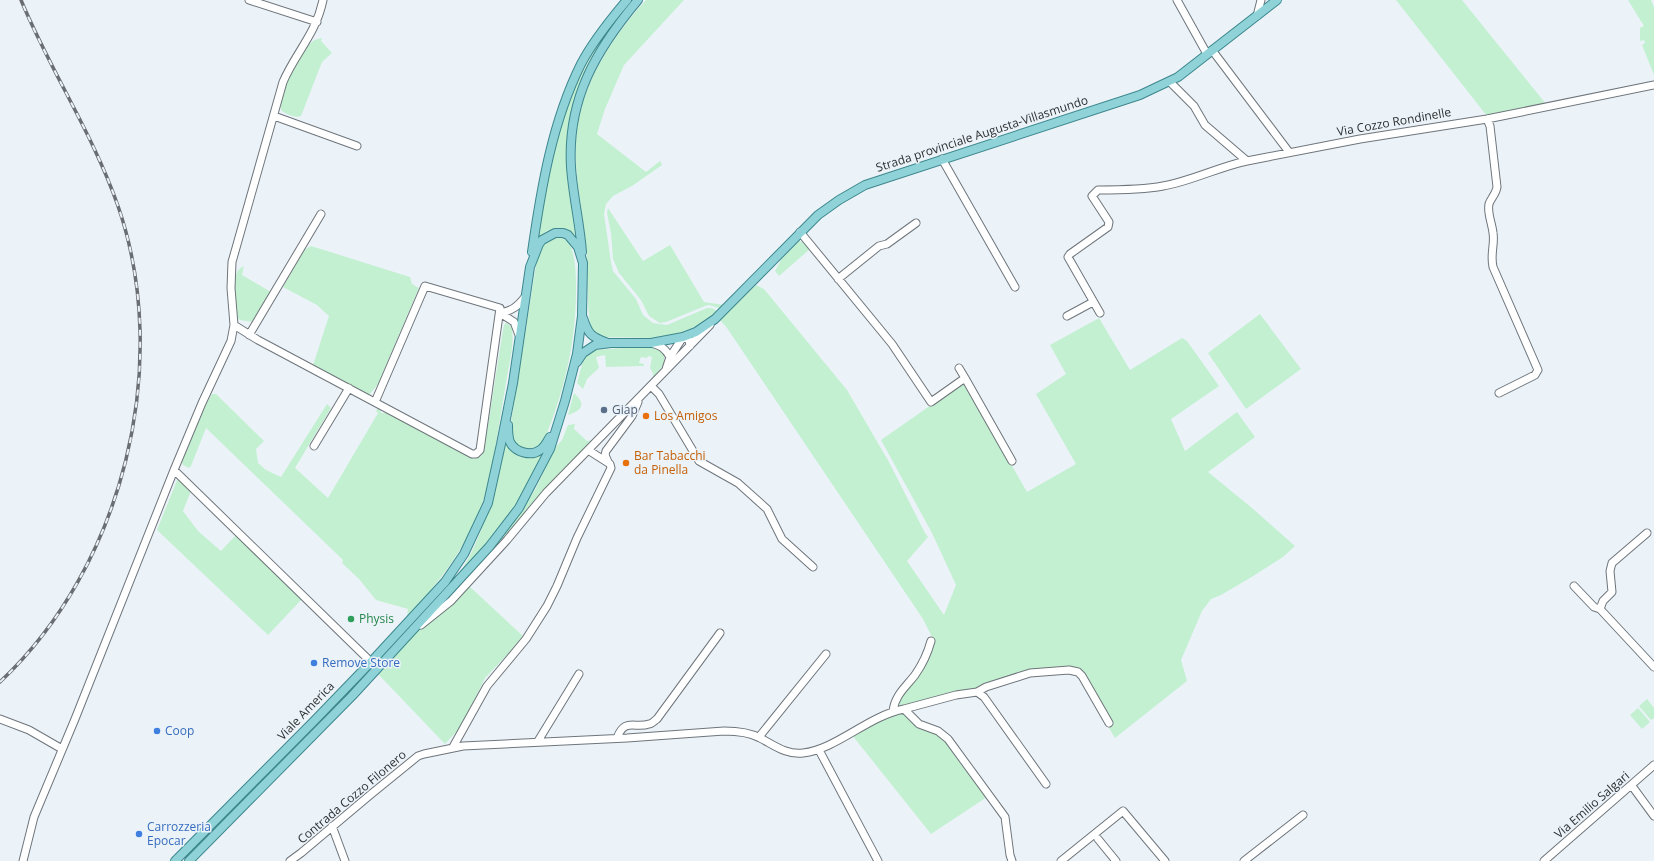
<svg xmlns="http://www.w3.org/2000/svg" width="1654" height="861" viewBox="0 0 1654 861" font-family="'Open Sans',sans-serif">
  <style>
    .green { fill: #c3f0d1 }
    .lines { fill: none; stroke-linecap: round; stroke-linejoin: round }
    .minor-casing { stroke: #6e757b; stroke-width: 9 }
    .major-casing { stroke: #3d878d; stroke-width: 10 }
    .minor { stroke: #fff; stroke-width: 7 }
    .major { stroke: #8fd3d8; stroke-width: 8 }
    .rail-casing { stroke: #6a6e72; stroke-width: 3.5 }
    .rail { stroke: #ebf3f9; stroke-width: 2; stroke-dasharray: 6; stroke-linecap: butt }
    .service-dot { fill: #5c6f8a; stroke: #ebf3f9; stroke-width: 1.5 }
    .food-dot { fill: #e8710a; stroke: #ebf3f9; stroke-width: 1.5 }
    .leisure-dot { fill: #2e9e5b; stroke: #ebf3f9; stroke-width: 1.5 }
    .shop-dot { fill: #3f7fe0; stroke: #ebf3f9; stroke-width: 1.5 }
    .labels { text-anchor: middle; stroke-width: 3; stroke-linejoin: round; paint-order: stroke }
    .street-label { font-size: 12px; fill: #2d3032; stroke: #ebf3f9 }
    .service-label { font-size: 12px; fill: #4e5e75; stroke: #ebf3f9; text-anchor: start }
    .food-label { font-size: 12px; fill: #c56008; stroke: #ebf3f9; text-anchor: start }
    .leisure-label { font-size: 12px; fill: #27864d; stroke: #ebf3f9; text-anchor: start }
    .shop-label { font-size: 12px; fill: #366cbe; stroke: #ebf3f9; text-anchor: start }
  </style>
  <rect width="100%" height="100%" fill="#ebf3f9"/>
  <path class="green" d="M646 0H684L624 65 605 109 597 134 646 172 660 161 662 165 632 186 613 196 606 204 604 214 611 262 613 271 636 299 643 315 653 323 667 325 707 308H712L717 311 697 326 688 330 668 336 653 338 601 337 592 330 590 326C586 296 589 265 585 235 582 210 577 187 576 162 572 99 605 45 646 0Z
    M1396 0H1462L1546 104 1487 116Z
    M1628 0H1651L1654 7V75L1642 45 1645 43 1644 40 1640 41V28L1644 26Z
    M322 38 321 41 332 53 322 62 301 116C295 118 288 115 282 111 274 99 302 49 313 41 315 39 319 39 322 38Z
    M601 40 602 41 583 75 576 94 570 123 577 235 555 229 547 231 538 237C541 215 544 194 548 173 557 126 576 80 601 40Z
    M608 208 643 261 670 245 704 302 724 305 719 308 709 305 705 306 666 322 660 323 649 316 641 300 619 273 613 259 611 233 607 213Z
    M552 237H560L569 242C576 257 576 274 576 290 576 343 564 392 544 441 535 451 520 454 513 441 510 435 511 428 511 422L538 253 541 245Z
    M799 241 805 243 810 249 779 276 775 271 782 258Z
    M311 246 410 277 412 284 419 288 378 384 369 395 313 365 329 316 317 305 283 287 304 250Z
    M244 266 242 275 271 292 253 322 240 320 237 318C235 305 228 272 244 266Z
    M756 285 764 289 847 390 889 462 925 533 928 537 907 561 944 615 956 585 932 533 881 440 964 382 1027 492 1076 464 1036 394 1066 374 1050 345 1099 318 1130 370 1182 338 1187 341 1219 386 1171 419 1185 451 1237 412 1255 437 1208 472 1252 508 1295 546 1283 557 1250 578 1221 595 1211 599 1202 611 1181 660 1187 681 1115 738 1109 728 1112 724 1085 675 1076 668H1045L1025 671 973 689 896 708V701L933 639 923 619 727 328 720 320Z
    M1260 314 1301 369 1246 409 1208 353Z
    M506 323 511 326C516 340 508 368 506 383 500 418 495 454 487 488 474 538 441 581 407 617L408 609 376 600 359 579 342 563 343 560 206 428 191 466 189 468 183 465 182 462 204 408 212 394H216L264 441 256 449 258 463 266 470 281 477 327 404 331 408 295 468 328 498 378 413 376 411 378 408 380 409 381 413H388L474 459 481 456 484 450 503 330 504 325Z
    M623 348H653L661 351 664 355V364L653 378V373L650 368 652 357 648 356 647 358 641 357 639 363 644 364V366L606 367 605 355 596 357 599 368 587 379 583 389 577 383 584 357 595 350Z
    M574 393C586 404 583 410 568 415Z
    M575 424 574 429 587 441 593 440 540 495 507 537 451 599 441 605 488 554 513 522 535 490 555 448 562 440 568 425Z
    M506 445C509 447 510 450 513 452 521 460 530 458 540 455L542 458C520 499 497 541 461 571 485 533 494 489 504 446Z
    M178 478 191 491 183 511 198 531 221 551 236 535 302 599 268 635 157 530Z
    M469 586 524 637 485 678 463 723 457 731 445 744 378 674 408 640Z
    M1647 699 1654 708V718L1651 720 1639 706Z
    M1638 708 1650 722 1642 729 1630 715Z
    M899 713 904 714 935 732 946 740 987 797 931 834 852 735 880 720Z"/>
  <g class="lines">
    <g class="minor-casing">
      <path id="minor" d="M249 0 317 22
        M1177 0 1207 54
        M1257 16 1261 0
        M1212 50 1289 152
        M1170 82 1194 106 1205 125 1247 161 1360 139 1487 119 1654 85
        M274 116 357 146
        M1487 119 1490 126 1497 187C1496 194 1491 198 1489 204 1487 213 1492 223 1493 233 1495 244 1490 254 1493 267L1538 370 1535 375 1499 393
        M942 159 1015 287
        M800 232 892 344 931 402 965 378 1012 461
        M838 279 879 246 887 244 916 223
        M500 313 514 322 519 335
        M500 313C512 311 518 306 525 297
        M1100 313 1068 257 1070 254 1108 227 1109 222 1092 196 1098 190C1120 190 1142 190 1163 186 1192 181 1218 167 1247 161
        M1067 316 1093 302
        M234 325 258 340 472 454H476L480 450 500 308 425 286 375 402
        M249 335 321 214
        M651 343C660 345 665 348 670 357L666 369
        M670 357 683 337 689 340 690 346
        M959 368 965 378
        M651 386 659 394 699 461 738 483 767 509 782 539 813 567
        M314 446 349 388
        M608 462 605 455 606 451 632 416 638 402
        M174 470 371 662
        M1574 586 1594 607 1600 609 1654 667
        M1600 609 1603 601 1612 592 1610 571 1612 563 1647 533
        M421 625 451 601 507 540 546 493 710 325
        M977 692 986 687 1030 673 1069 670 1078 672 1082 676 1109 723
        M904 709 956 695 977 692 984 697 1046 784
        M893 711C895 695 905 688 915 675 922 665 928 652 931 641
        M0 719 29 730 62 749
        M759 737 826 654
        M617 738C625 717 635 729 649 724 652 724 655 720 657 719L720 633
        M538 741 579 674
        M453 747 487 686 526 639 547 606 557 586 577 538 611 468 610 464 588 450
        M819 750 878 861
        M1632 786 1654 816
        M332 826 345 861
        M1098 839 1116 861
        M23 861 34 817 75 719 174 470 202 403 231 341 234 325 231 288 232 262 283 82C296 52 316 34 323 0
        M290 861 301 853 370 795 418 756 424 754 463 746 627 738 724 731C736 731 749 732 760 738 774 745 786 755 803 753 837 749 868 716 904 709L919 724 938 731 948 739 1005 817 1010 855 1012 861
        M1061 861 1123 811 1165 861
        M1244 861 1303 815
        M1544 861 1654 765"/>
    </g>
    <g class="major-casing">
      <path id="major" d="M532 252C541 189 552 122 581 64 593 41 610 20 627 0
        M582 252C580 224 573 196 571 167 567 99 596 50 638 0
        M583 318C588 334 591 337 608 343
        M577 362 583 353 595 345 611 343H651L683 337 696 332 715 319 818 215 839 200 865 185 1140 95 1178 77 1277 0
        M508 425C508 430 508 437 510 442 515 452 531 457 540 450 545 447 547 441 550 437
        M175 861 314 721 371 662 445 582 464 554 488 503 501 444 513 383 530 267 539 244 542 240 555 233H563L568 235 578 247 583 263 582 316 577 354 565 401 550 449 519 508 489 547 352 696 189 861"/>
    </g>
    <use href="#minor" class="minor"/>
    <use href="#major" class="major"/>
    <g class="rail-casing">
      <path id="rail" d="M0 682C123 567 173 365 118 206 93 134 50 70 21 0"/>
    </g>
    <use href="#rail" class="rail"/>
  </g>
  <circle class="service-dot" cx="604" cy="410" r="4"/>
  <g class="food-dot">
    <circle cx="646" cy="416" r="4"/>
    <circle cx="626" cy="463" r="4"/>
  </g>
  <circle class="leisure-dot" cx="351" cy="619" r="4"/>
  <g class="shop-dot">
    <circle cx="314" cy="663" r="4"/>
    <circle cx="157" cy="731" r="4"/>
    <circle cx="139" cy="834" r="4"/>
  </g>
  <g class="labels">
    <g class="street-label">
      <text transform="translate(1394 122) rotate(-10)" y="4">Via Cozzo Rondinelle</text>
      <text transform="translate(982 134) rotate(-18)" y="4">Strada provinciale Augusta-Villasmundo</text>
      <text transform="translate(306 711) rotate(-46)" y="4">Viale America</text>
      <text transform="translate(352 797) rotate(-40)" y="4">Contrada Cozzo Filonero</text>
      <text transform="translate(1592 805) rotate(-41)" y="4">Via Emilio Salgari</text>
    </g>
    <g class="service-label">
      <text x="612" y="414">Giap</text>
    </g>
    <g class="food-label">
      <text x="654" y="420">Los Amigos</text>
      <text x="634" y="460">Bar Tabacchi<tspan x="634" dy="14">da Pinella</tspan></text>
    </g>
    <g class="leisure-label">
      <text x="359" y="623">Physis</text>
    </g>
    <g class="shop-label">
      <text x="322" y="667">Remove Store</text>
      <text x="165" y="735">Coop</text>
      <text x="147" y="831">Carrozzeria<tspan x="147" dy="14">Epocar</tspan></text>
    </g>
  </g>
</svg>
